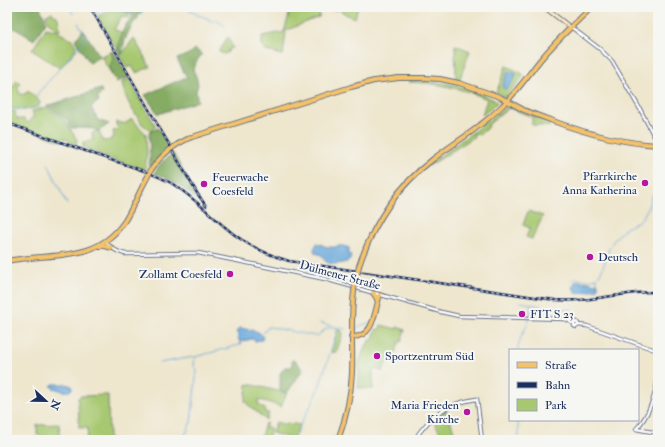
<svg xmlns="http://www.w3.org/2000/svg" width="665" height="447" viewBox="0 0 665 447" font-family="'IM FELL Double Pica',serif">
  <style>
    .green { fill: #a7c870; stroke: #617c67 }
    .forest { fill: #85ac62; stroke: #506e60 }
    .water { fill: #67a7da; stroke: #416b9c }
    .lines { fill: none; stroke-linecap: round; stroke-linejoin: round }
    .stream { stroke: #67a7da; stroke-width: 1 }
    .tertiary-casing { stroke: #656f85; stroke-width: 4.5 }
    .secondary-casing { stroke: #656f85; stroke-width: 5 }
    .primary-casing { stroke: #656f85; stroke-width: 6 }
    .tertiary { stroke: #fff; stroke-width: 2.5 }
    .secondary { stroke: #fbe7c3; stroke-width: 3 }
    .primary { stroke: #f4c26a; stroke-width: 4 }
    .rail-casing { stroke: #1b2f5e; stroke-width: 2.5 }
    .rail { stroke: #f6f6f2; stroke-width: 1; stroke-dasharray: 3; stroke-linecap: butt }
    .primary-bridge-casing { stroke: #656f85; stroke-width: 6; stroke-linecap: butt }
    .primary-bridge { stroke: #f4c26a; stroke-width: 4 }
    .poi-dot { fill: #b5179e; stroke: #f6f6f2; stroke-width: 1.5 }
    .labels { text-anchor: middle; stroke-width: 4; stroke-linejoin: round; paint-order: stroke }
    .poi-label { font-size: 12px; fill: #1b2f5e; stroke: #f6f6f2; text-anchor: start }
    .street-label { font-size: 12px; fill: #1b2f5e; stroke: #f6f6f2 }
  </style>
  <rect width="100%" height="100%" fill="#f6f6f2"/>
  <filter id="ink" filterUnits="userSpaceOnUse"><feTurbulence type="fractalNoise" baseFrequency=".025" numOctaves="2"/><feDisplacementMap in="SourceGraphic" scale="8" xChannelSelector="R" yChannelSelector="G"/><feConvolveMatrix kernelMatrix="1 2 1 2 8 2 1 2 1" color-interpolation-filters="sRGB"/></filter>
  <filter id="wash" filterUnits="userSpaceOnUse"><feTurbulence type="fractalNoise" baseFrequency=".012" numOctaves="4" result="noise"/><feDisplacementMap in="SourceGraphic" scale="16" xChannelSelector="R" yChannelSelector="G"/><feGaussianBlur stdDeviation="0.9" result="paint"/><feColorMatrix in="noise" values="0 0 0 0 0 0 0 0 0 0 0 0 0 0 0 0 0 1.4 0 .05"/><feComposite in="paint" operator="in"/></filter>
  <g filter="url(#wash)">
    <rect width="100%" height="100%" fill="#eee6cd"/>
    <path class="green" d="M289 7H339V10H320L319 17 285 31 286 32 283 55 266 51 262 47V36L284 32 290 11Z
      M342 7H358L355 18 347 15 341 11Z
      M110 9 132 14 128 18 122 16 114 29 122 33 118 49 117 50 98 18 99 16Z
      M52 12 54 16 56 15 58 18 60 29 59 31 50 24 45 16Z
      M46 28 55 30 72 40 76 46 75 50 61 67H58L32 50Z
      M228 37 233 48 229 49 228 52 224 54 219 52Z
      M134 38 150 67 136 73 132 66 127 68 120 56Z
      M455 45 470 51 459 81 456 80Z
      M111 52C115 57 112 62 110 67 111 69 112 74 113 77L101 56Z
      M506 66 522 73 521 74 524 76 505 97 496 93Z
      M129 79 141 101 155 125V127L151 131 142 124 137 116V115H136C129 105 124 95 122 82Z
      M17 80 21 84 17 88 20 90 18 92 23 95 25 93H26L28 90 40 102 38 107 23 110 7 108V97Z
      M408 80C439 81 471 85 497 102V104L495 105 494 104V106L493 107 482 115 487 99C462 88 436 83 409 82Z
      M508 106 551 122 549 127 544 126 532 125V117L509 108 490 123 486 129 480 134H473L474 137 429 166 428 165Z
      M46 107 66 122 77 140 76 145C71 143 67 139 63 138L60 141 7 122 8 110 16 112 15 114 17 119H24L27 123 31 121V118H34L32 111Z
      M132 119 146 134 147 153 145 170 108 158 83 147V142L93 140 92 133 99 131 103 141 111 140V138L114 137 113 131 119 129 116 125V122L123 123 124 124Z
      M528 211 543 216 532 239 526 237 530 228 523 225Z
      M381 325 396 329 397 327 405 330 401 342H399L395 355 389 358H388L383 371 373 369V389L358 388 359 364 365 345 367 346 369 340 372 341 376 329 379 330Z
      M338 329 341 330 343 333 336 353 331 352Z
      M248 384 287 393 281 407C273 404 267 401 258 400V404L265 409V413H269L266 420 245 402 247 385Z
      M108 395 109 440H90L87 439 88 428H79L78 398 80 396Z
      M446 410 449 418 454 431 443 438 433 420Z
      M276 422 286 425 287 423 300 425 293 439 272 433Z
      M265 423 267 424 265 427 267 428 268 427 271 429 268 440H260Z
      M59 424 60 437 65 436 67 440H54V439L37 435V425Z"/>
    <path class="forest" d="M7 7H40L46 22 34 40 14 28 7 26Z
      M126 7H146L137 16 138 18C129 27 125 39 122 51L123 52 120 56 117 50 118 49C120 36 124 25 133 16L132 14V13L122 11V9Z
      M83 30 100 56 90 63 75 40Z
      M195 49 203 55H201L195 64 193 70 196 76 198 84 196 92 198 101 158 114 145 95 184 78H187L177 59C183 56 191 54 195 49Z
      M113 51 129 77 116 82 115 78H113C112 76 111 69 110 67 112 62 114 57 111 52Z
      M101 89 102 93 99 96 98 99 99 101 91 107 98 120 109 124 99 131 89 128H71L68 121 47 106Z
      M158 128 170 148 149 168 150 155 149 132 152 131Z
      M173 153 201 203 184 189 169 179 154 173 161 163Z
      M292 360 296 361 303 370 287 393 280 391V373L286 366 289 368 292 365Z"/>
    <path class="water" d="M508 71 517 74 514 76V77H516L514 79 508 88 505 89 502 87Z
      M317 243C321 244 325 247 329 247 338 248 340 243 349 248V254L351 255 350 260C345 264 330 266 325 261 324 260 323 257 322 255L315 253 314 249Z
      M577 281 590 282 596 284 598 283V287L597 290H593L591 291 578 293 575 291 573 287 575 282Z
      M240 328C248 330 259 329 263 337L262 340 255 341 253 339 242 341 241 344 238 338 237 330Z
      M53 384H66L72 386V389L70 391C63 393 59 389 53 388L51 386Z"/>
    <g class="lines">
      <path class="stream" d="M69 7 73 14
        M94 7 97 14 100 15 111 9 133 13
        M185 7 198 15 209 19 210 21
        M138 17 147 7
        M212 22 214 20C218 21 222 23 225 26
        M78 23 82 30
        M79 47 86 38 82 31
        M38 98 37 95 38 93 78 48
        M7 108 25 110 38 107 39 106 40 102
        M7 111V110
        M48 164 67 204
        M572 281 573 279 574 278C579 279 592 281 596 278 604 273 605 255 610 247 613 240 620 233 626 228 631 225 636 223 640 220 647 213 649 204 652 195
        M597 283V278
        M521 302 544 307 571 310V309
        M320 323 340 328
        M328 328 337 329
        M340 328 346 329
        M355 329 362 325 369 323
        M263 333 268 327H270L315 336
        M317 336 327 328
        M518 350C518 338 526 330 529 319 530 314 530 310 531 305
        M159 363 194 357
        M319 387 338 329
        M518 420 519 440
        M295 435 311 405 318 389
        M183 440 191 422 197 370 194 366 195 357 239 345 241 344
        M293 440 295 436"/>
    </g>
  </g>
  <g filter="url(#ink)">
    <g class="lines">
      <g class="tertiary-casing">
        <path id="tertiary" d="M571 27 600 49 612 61 640 109 658 144
          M105 241C111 248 116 252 125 254L189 253H198L223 258 325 279 441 312 459 316 565 319 574 323 577 322 578 324V325L576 327 574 326V323
          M578 325 587 326 658 351
          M658 376C656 394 649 416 636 429L658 433
          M414 440C432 414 445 404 476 399H477L482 440"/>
      </g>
      <g class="secondary-casing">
        <path id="secondary" d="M544 7 570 27"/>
      </g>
      <g class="primary-casing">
        <path id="primary" d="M521 109C531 113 542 117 553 121 585 133 624 143 658 145
          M151 170C161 155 175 144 192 137L351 87 374 81 399 78H425L440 79 459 83 500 97 522 109
          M99 246H105L112 248
          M7 261C51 252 95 264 124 222 133 208 139 192 147 178
          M359 266C373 224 397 187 432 160 447 148 464 138 479 126 487 120 495 113 502 106 517 92 528 75 541 59 557 40 574 24 592 7
          M373 293 376 297 378 302
          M351 337C375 338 374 311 380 295
          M338 440C346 418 351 396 352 373 353 346 350 319 354 292"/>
      </g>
      <use href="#tertiary" class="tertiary"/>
      <use href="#secondary" class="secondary"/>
      <use href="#primary" class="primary"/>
      <g class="rail-casing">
        <path id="rail" d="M90 7 170 146
          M7 123C41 135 74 147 108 159 129 166 151 172 171 183 191 195 207 212 225 227 244 244 265 254 289 261L555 300C590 303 623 291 658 292
          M173 152 197 193 206 206"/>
      </g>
      <use href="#rail" class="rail"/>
      <g class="primary-bridge-casing">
        <path id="primary-bridge" d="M147 178 151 170
          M357 275 359 266
          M354 292 355 282"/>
      </g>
      <use href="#primary-bridge" class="primary-bridge"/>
    </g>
  </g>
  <g class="poi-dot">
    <circle cx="645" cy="183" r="4"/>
    <circle cx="204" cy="184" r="4"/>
    <circle cx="590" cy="257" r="4"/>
    <circle cx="230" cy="274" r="4"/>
    <circle cx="522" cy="314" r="4"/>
    <circle cx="377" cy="356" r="4"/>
    <circle cx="467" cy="412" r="4"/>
  </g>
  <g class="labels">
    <g class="poi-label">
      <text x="637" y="180" text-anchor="end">Pfarrkirche<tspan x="637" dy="14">Anna Katherina</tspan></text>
      <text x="212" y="181">Feuerwache<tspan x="212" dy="14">Coesfeld</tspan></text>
      <text x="598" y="261">Deutsch</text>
      <text x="222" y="278" text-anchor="end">Zollamt Coesfeld</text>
      <text x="530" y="318">FIT S 23</text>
      <text x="385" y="360">Sportzentrum Süd</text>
      <text x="459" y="409" text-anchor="end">Maria Frieden<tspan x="459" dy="14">Kirche</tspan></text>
    </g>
    <g class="street-label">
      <text transform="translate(340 275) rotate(15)" y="4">Dülmener Straße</text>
    </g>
  </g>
  <rect width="665" height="447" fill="none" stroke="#f6f6f2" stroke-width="24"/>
  <rect x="509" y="349" width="130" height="72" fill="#f6f6f2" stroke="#9ea6b7"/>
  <rect x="517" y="362" width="20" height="6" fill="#f4c26a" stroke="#9ea6b7"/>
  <text x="545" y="369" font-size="12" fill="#1b2f5e">Straße</text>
  <rect x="517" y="382" width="20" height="6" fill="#1b2f5e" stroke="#9ea6b7"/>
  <text x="545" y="389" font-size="12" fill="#1b2f5e">Bahn</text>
  <rect x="517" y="399" width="20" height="12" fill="#a7c870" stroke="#9ea6b7"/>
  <text x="545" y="409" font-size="12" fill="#1b2f5e">Park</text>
  <g transform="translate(46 401) rotate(112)" stroke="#f6f6f2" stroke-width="3" paint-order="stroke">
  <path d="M0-3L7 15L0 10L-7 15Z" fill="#1b2f5e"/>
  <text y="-6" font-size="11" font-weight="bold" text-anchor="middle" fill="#1b2f5e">N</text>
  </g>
</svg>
